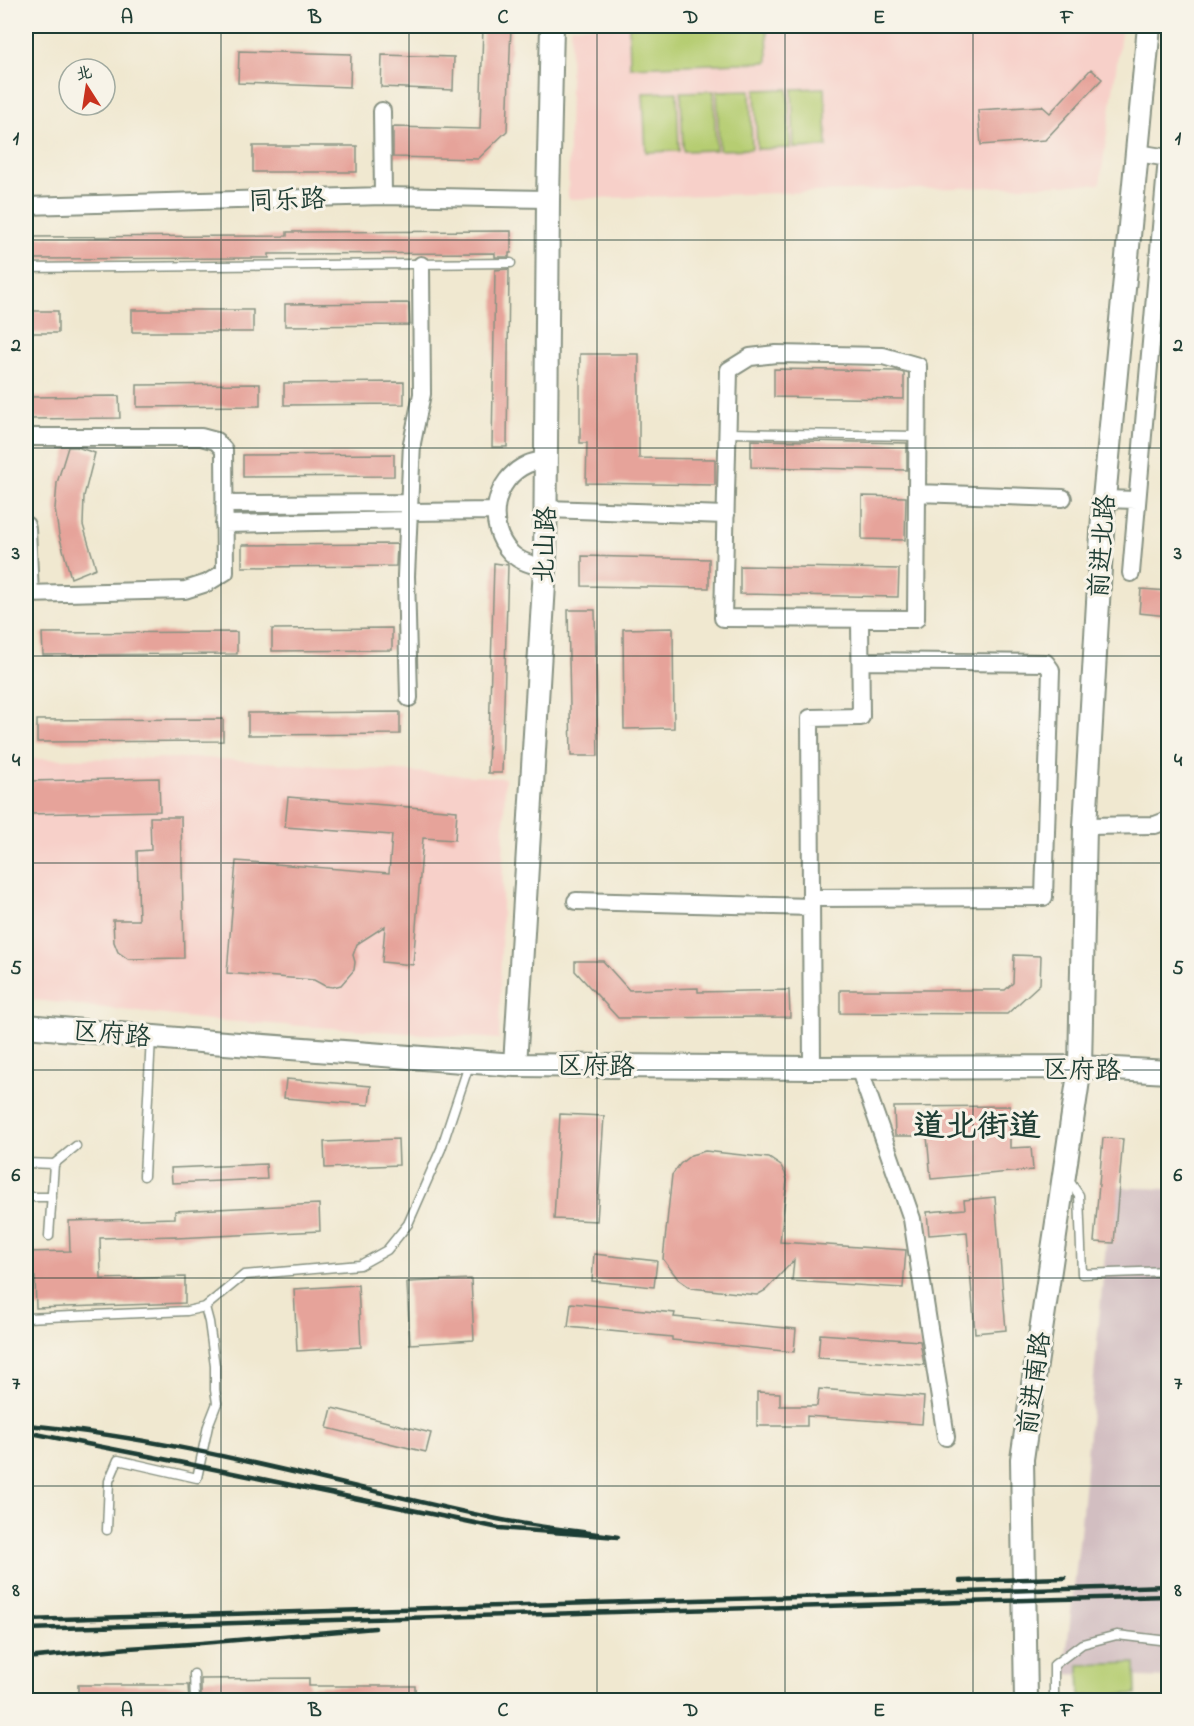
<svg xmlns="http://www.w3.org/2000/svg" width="1194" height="1726" viewBox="0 0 1194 1726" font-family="'Indie Flower','LXGW WenKai TC',sans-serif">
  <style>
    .built { fill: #f7d0c9 }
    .industrial { fill: #d2bec1 }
    .green { fill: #b6cd72; stroke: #6a8553; stroke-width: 1.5 }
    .building { fill: #e6a39a }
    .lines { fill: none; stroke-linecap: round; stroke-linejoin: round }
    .lane-casing { stroke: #889282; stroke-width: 11 }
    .street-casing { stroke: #889282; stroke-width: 20 }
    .secondary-casing { stroke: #889282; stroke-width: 26 }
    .lane { stroke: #fff; stroke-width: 8 }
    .street { stroke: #fff; stroke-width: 16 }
    .secondary { stroke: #fff; stroke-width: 22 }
    .rail { stroke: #1f3d34; stroke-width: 4.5 }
    .grid { fill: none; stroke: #1f3d34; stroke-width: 1.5; stroke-opacity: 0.55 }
    .labels { text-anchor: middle; stroke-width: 6; stroke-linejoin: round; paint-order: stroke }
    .street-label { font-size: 26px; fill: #1f3d34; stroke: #f7f3e8 }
    .district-label { font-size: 32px; font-weight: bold; fill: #1f3d34; stroke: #f7f3e8 }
    .neatline { fill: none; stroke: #1f3d34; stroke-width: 2 }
    .grid-label { font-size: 20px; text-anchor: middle; font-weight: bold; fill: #1f3d34 }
  </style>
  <rect width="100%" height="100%" fill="#f7f3e8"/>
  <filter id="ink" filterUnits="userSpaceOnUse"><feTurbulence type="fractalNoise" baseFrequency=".0167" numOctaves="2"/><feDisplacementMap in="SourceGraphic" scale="12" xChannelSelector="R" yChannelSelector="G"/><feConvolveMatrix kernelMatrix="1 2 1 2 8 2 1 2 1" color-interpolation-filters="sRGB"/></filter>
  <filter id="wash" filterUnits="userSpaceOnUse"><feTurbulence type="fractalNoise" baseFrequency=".008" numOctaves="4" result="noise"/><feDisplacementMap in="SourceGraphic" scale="24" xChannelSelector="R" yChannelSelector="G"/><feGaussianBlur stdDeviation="1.35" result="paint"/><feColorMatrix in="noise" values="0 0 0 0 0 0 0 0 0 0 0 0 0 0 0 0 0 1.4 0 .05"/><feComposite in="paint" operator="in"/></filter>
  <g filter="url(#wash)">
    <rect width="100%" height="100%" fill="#f0e8d0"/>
    <path class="built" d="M571 26H1122L1100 184 568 199Z
      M203 758 505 778 499 1039 209 1020 26 999V759Z"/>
    <path class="industrial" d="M1111 1187 1168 1189V1678L1064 1674 1080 1534Z"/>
    <path class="green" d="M629 26H767L768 62 630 67Z
      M825 88 827 147 794 148 792 89Z
      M788 89 790 148 757 149 755 90Z
      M750 90 752 149 719 150 717 91Z
      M714 91 716 150 683 151 681 92Z
      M677 92 679 151 646 152 643 93Z
      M1135 1663 1136 1694 1080 1696 1079 1665Z"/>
    <g id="blocks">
      <path class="building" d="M483 26H511L507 131 478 159 393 157V127L480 129Z
        M239 51 351 54 350 87 238 83Z
        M382 55 454 57 453 90 381 87Z
        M1091 69 1102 79 1045 140 981 145 978 110 1042 106 1050 113Z
        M253 146H357V172H253Z
        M511 231V253H509V257H495V253L269 254V258L26 259V237L287 236V232Z
        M509 269 507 447H492L495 270Z
        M409 303 410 325 285 326V304Z
        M132 310H253V332H132Z
        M26 311H58V333H26Z
        M580 354H639V458L715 459V485L586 483 587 443H580Z
        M774 369 897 371 904 373V399L774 397Z
        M404 382V404L284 405V383Z
        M260 384V406L137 407V385Z
        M119 396 120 418 30 419V397Z
        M751 440 907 443V470L751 467Z
        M68 447H77L95 453 84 496 83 525 96 568 71 578 59 535 55 509 57 483Z
        M394 454V476L243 477V455Z
        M862 496 906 497 905 540 862 539Z
        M397 544 396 566 242 567V545Z
        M582 556 709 559V588L582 586Z
        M494 563 508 565 502 773H488Z
        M740 566 899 569 898 597 740 594Z
        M1141 589 1168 591V616L1139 613Z
        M568 610H595L598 756H571Z
        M392 628V650L272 651V629Z
        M673 628 674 728 624 729 623 629Z
        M237 632V654L43 655 42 633Z
        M400 712V734L248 735V713Z
        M223 719V741L37 742V720Z
        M159 778 160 811 29 814V781Z
        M288 797 457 811 455 840 423 838 413 965 382 962 385 926 357 944 353 955 355 962 354 970 341 985 333 987 325 986 314 980 227 973 236 861 389 873 392 835 285 827Z
        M150 817H181L184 958 128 959 118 952 114 942 113 920H139L137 851 151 850Z
        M1014 955 1041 956 1040 984 1007 1014 840 1013V990H1005L1013 983Z
        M575 961H603L629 990 698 988V992L789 990 790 1017 618 1018 575 971Z
        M286 1079 371 1086 369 1105 284 1098Z
        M1010 1106V1148L1031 1147 1033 1170 931 1179 927 1136H895L894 1107Z
        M560 1114 604 1116 597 1221 554 1219Z
        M1103 1138 1123 1139 1114 1243 1094 1242Z
        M398 1139 399 1165 325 1168 324 1142Z
        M705 1151 769 1158 781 1166 785 1173 787 1180 780 1242 906 1250 903 1288 792 1281 794 1260 766 1290 757 1295 691 1288 678 1279 663 1259 672 1175 680 1164 691 1155Z
        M266 1164 267 1179 172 1183 171 1168Z
        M995 1197 1006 1330 975 1333 967 1232 929 1235 927 1212 965 1209 964 1200Z
        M319 1204 320 1231 176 1238V1236L100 1238 101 1279 185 1277V1303L36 1308 35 1277H26V1252L70 1251 69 1221 175 1218V1211Z
        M594 1254 657 1261 654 1287 592 1281Z
        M471 1279 474 1340 410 1344 407 1282Z
        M358 1285 361 1347 297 1351 294 1289Z
        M571 1303 675 1313 674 1317 796 1329 794 1352 672 1340V1337L568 1327Z
        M820 1334 920 1341 924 1365 818 1358Z
        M819 1389 924 1397 922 1424 807 1416V1426H757V1392L780 1393V1406H817Z
        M332 1408 431 1433 426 1452 327 1428Z
        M309 1678V1686H415V1701H201V1679Z
        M78 1685H188L189 1701H78Z"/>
    </g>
  </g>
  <g filter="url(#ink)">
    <use href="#blocks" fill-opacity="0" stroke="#889282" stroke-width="1.5"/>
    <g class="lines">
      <g class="lane-casing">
        <path id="lane" d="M26 268 511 263
          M728 433 917 436
          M26 1163 54 1164 76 1146
          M144 1176 151 1037
          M1068 1179 1079 1195 1082 1274 1168 1271
          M26 1197H52
          M49 1236 54 1164
          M26 1318 187 1311 205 1307
          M107 1530 109 1481 118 1460 197 1478 208 1426 217 1403 215 1390V1366L209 1322 205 1307 244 1275 360 1265 387 1250 408 1224 441 1149 470 1062
          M194 1674 195 1700
          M1054 1700V1665L1082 1644 1117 1635 1168 1641"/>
      </g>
      <g class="street-casing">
        <path id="street" d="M382 111 383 196
          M1138 153 1168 158
          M26 206 383 196 548 199
          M776 354 883 356 918 366 916 619 723 618 729 370 750 357Z
          M26 437H201L216 441 224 450 225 572 207 583 185 590 26 594
          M917 493 1063 498
          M1104 499 1137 500
          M224 504 409 503
          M546 509 726 515
          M409 512 495 511
          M224 524 408 520
          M26 525 27 529 30 594
          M545 568C533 565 520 562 511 553 485 526 493 479 528 464 534 461 541 461 546 460
          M1131 573 1167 158
          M409 698 406 576 412 443 422 394 421 265
          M1085 826 1155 825 1168 820
          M811 898 1044 897 1051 670 1046 663 861 661
          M576 901 811 907
          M812 1068 810 718 861 717 860 619
          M859 1068 912 1219 946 1437"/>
      </g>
      <g class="secondary-casing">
        <path id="secondary" d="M26 1026 212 1042 515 1065 812 1068 1080 1067 1168 1072
          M515 1065 545 568 548 199 552 26
          M1026 1700 1022 1459 1080 1067 1085 826 1104 499 1149 26"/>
      </g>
      <use href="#lane" class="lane"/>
      <use href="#street" class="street"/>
      <use href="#secondary" class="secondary"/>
      <path class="rail" d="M26 1425C185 1439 340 1486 497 1519 537 1527 578 1531 618 1537L499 1528 199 1466 26 1432
        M960 1581 1065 1578
        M26 1620 1168 1586
        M26 1629 1168 1596
        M26 1658 129 1648 190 1644 375 1628"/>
    </g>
  </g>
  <path class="grid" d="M221 26V1700M409 26V1700M597 26V1700M785 26V1700M973 26V1700M26 240H1168M26 448H1168M26 656H1168M26 863H1168M26 1070H1168M26 1278H1168M26 1486H1168"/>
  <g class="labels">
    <g class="street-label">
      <text transform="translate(287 199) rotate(-2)" y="9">同乐路</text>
      <text transform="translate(544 545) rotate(-88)" y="9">北山路</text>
      <text transform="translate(1101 546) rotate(-86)" y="9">前进北路</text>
      <text transform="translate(112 1033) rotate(5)" y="9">区府路</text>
      <text transform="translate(596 1065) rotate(1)" y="9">区府路</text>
      <text transform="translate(1082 1069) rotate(1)" y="9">区府路</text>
      <text transform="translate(1033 1383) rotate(-82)" y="9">前进南路</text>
    </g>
    <g class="district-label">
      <text x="977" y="1136">道北街道</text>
    </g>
  </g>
  <rect width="1194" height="1726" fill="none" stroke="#f7f3e8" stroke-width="66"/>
  <g transform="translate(87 87) rotate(348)"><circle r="28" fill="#f7f3e8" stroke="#a1aaa0" stroke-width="1.5"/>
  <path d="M0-4.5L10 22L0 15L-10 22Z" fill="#c8321e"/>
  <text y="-9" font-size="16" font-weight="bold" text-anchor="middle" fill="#1f3d34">北</text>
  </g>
  <rect x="33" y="33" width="1128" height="1660" class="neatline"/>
  <g class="grid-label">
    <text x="127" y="23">A</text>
    <text x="315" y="23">B</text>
    <text x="503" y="23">C</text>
    <text x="691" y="23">D</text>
    <text x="879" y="23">E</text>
    <text x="1067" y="23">F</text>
    <text x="16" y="144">1</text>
    <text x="1178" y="144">1</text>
    <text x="16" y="351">2</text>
    <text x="1178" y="351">2</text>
    <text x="16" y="559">3</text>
    <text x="1178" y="559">3</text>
    <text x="16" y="766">4</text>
    <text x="1178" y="766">4</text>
    <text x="16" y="974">5</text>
    <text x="1178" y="974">5</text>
    <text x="16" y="1181">6</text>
    <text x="1178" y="1181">6</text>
    <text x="16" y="1389">7</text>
    <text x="1178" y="1389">7</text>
    <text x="16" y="1596">8</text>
    <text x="1178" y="1596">8</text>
    <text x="127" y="1716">A</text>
    <text x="315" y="1716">B</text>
    <text x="503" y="1716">C</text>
    <text x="691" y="1716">D</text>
    <text x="879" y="1716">E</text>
    <text x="1067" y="1716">F</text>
  </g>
</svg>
